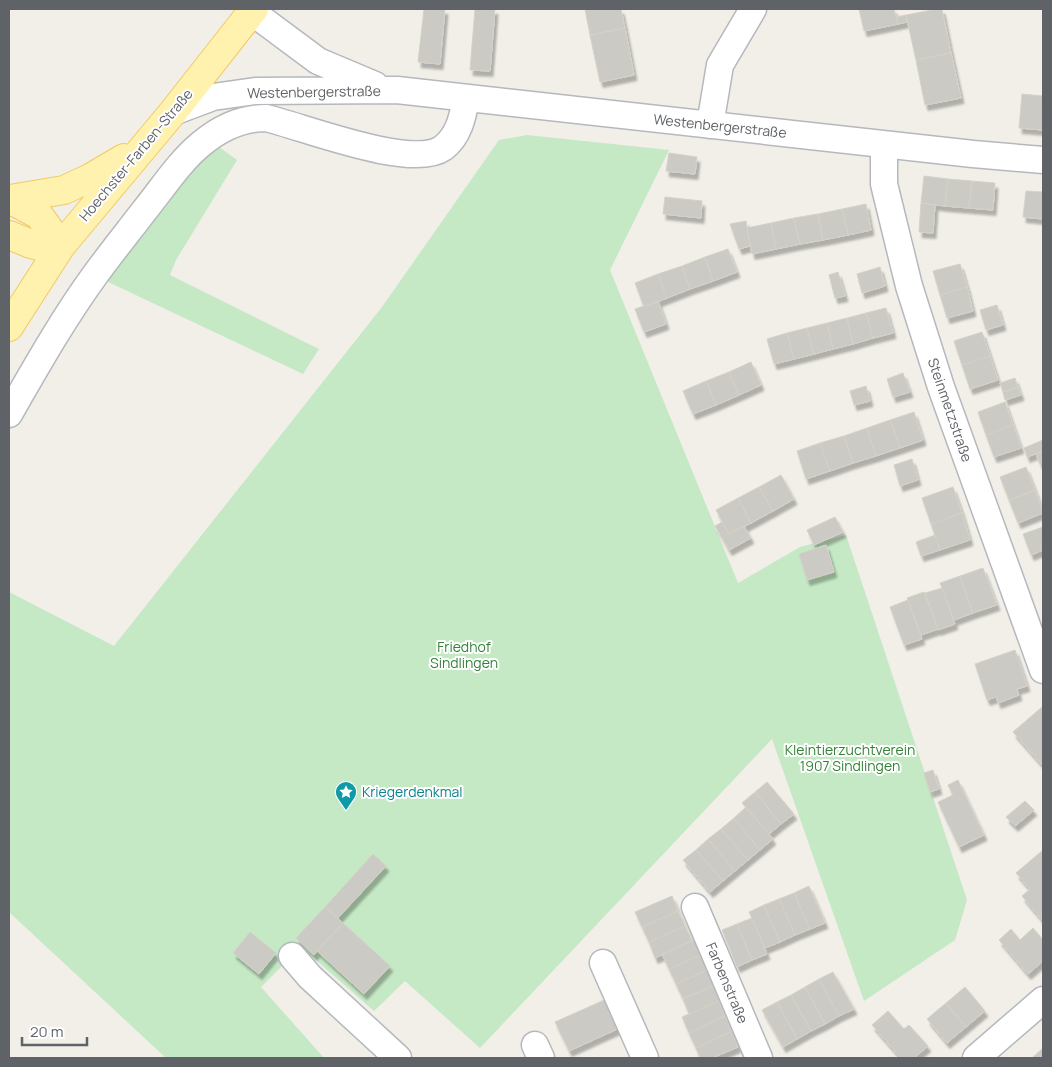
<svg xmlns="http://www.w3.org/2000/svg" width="1052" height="1067" viewBox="0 0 1052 1067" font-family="Manrope,sans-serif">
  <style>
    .green { fill: #c5e8c5 }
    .building { fill: #cccac5; stroke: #d6d1c6; filter: url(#shadow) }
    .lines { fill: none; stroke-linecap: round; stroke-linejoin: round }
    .minor-casing { stroke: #b5b8bc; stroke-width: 29 }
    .major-casing { stroke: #f2c960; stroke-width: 30 }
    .minor { stroke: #fff; stroke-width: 26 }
    .major { stroke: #fff2af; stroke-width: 28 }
    .labels { text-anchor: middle; stroke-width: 4; stroke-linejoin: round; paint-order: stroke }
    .street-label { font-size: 14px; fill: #5f6368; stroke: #fff }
    .park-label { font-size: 14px; fill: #348238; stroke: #fff }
    .culture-label { font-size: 14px; fill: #0d838f; stroke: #fff; text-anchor: start }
  </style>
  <defs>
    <filter id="shadow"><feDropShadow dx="3" dy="5.5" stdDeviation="1" flood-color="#0004"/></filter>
  </defs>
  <rect width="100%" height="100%" fill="#f1efe8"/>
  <path class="green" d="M527 135 669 150 610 270 738 583 800 547 846 535 967 900 955 940 864 1001 772 739 480 1048 405 981 374 1011 301 947 261 987 324 1058H166L9 912V592L114 646 382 307 499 140Z
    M216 145 237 160 176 260 170 275 319 349 303 374 104 280 158 207Z"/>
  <path class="building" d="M424 9H445L440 64 418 62Z
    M475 9H495L490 71 470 70Z
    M585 9H621L625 28 590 35Z
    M859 9H894L898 24 864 31Z
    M937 9H942L951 53 916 60 906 15Z
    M906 15 907 22 898 24 896 17Z
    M625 28 634 75 600 82 590 35Z
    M951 53 961 98 925 105 916 60Z
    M1022 94 1043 96V130L1019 128Z
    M669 153 697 157 695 174 666 171Z
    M924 176 948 179 945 206 921 203Z
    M948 179 972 181 969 208 945 206Z
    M972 181 995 183 993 210 969 208Z
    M1026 191 1043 192V219L1023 217Z
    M665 197 702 201 701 218 663 214Z
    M921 203 935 205 933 233 919 232Z
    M866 204 871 230 848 235 842 209Z
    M842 209 848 235 823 240 818 214Z
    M818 214 823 240 800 244 794 218Z
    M794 218 800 244 776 249 771 223Z
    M746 221 750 246 739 249 730 224Z
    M771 223 776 249 752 254 747 228Z
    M728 249 737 272 713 281 705 257Z
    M705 257 713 281 690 289 682 266Z
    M960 264 967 287 940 295 933 271Z
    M682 266 690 289 667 298 658 274Z
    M880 267 885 286 862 293 857 274Z
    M838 272 845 296 835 298 829 275Z
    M658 274 667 298 644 307 635 283Z
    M967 287 973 311 947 318 940 295Z
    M658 301 666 324 644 332 635 309Z
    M997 305 1003 325 986 330 980 310Z
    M886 308 893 333 873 338 866 313Z
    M866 313 873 338 853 344 847 318Z
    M847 318 853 344 833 349 827 323Z
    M827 323 833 349 814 354 807 328Z
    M807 328 814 354 794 359 787 333Z
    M982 332 990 356 962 365 954 341Z
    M787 333 794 359 774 364 767 339Z
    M990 356 998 380 970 389 962 365Z
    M751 362 761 385 739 395 729 372Z
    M729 372 739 395 716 405 706 381Z
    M903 373 910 392 893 397 887 379Z
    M1015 378 1018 387 1003 392 1000 383Z
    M706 381 716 405 693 414 683 391Z
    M866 386 870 401 854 405 850 391Z
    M1018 387 1021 395 1005 400 1003 392Z
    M1005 402 1013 425 986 435 978 412Z
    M914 412 923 440 900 448 890 420Z
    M890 420 900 448 876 456 867 428Z
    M1013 425 1021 448 994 457 986 435Z
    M867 428 876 456 853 463 844 436Z
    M844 436 853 463 830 471 820 443Z
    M1043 440V451L1027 457 1024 448Z
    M820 443 830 471 806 479 797 451Z
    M1043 451V463L1040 464 1036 454Z
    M912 459 918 480 900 486 894 465Z
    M1026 467 1035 490 1009 500 1000 477Z
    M781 475 794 499 773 511 759 487Z
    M759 487 773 511 751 523 738 498Z
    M953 487 962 513 931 524 922 498Z
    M1035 490 1043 513 1018 523 1009 500Z
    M738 498 751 523 729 534 716 510Z
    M962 513 970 540 940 550 931 524Z
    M835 517 843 532 814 545 807 530Z
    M722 522 729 534 744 526 751 538 729 550 715 526Z
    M1043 527V550L1031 555 1023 534Z
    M935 535 940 550 921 556 916 542Z
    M826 545 834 572 807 580 799 554Z
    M983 568 997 605 973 613 960 576Z
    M960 576 973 613 954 620 940 583Z
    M942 588 955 624 938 630 925 593Z
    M924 592 938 629 921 635 907 598Z
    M908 600 922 639 904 645 890 607Z
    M1015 650 1027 686 1017 689 1019 695 998 703 996 697 987 700 975 664Z
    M1042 707 1043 708V766L1013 732Z
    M933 770 939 789 930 792 924 773Z
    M958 780 984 835 959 847 938 802 953 795 948 785Z
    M767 782 794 814 781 824 755 792Z
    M755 792 781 824 769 834 742 803Z
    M1025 801 1034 810 1015 826 1006 817Z
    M746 807 773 839 760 850 734 818Z
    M734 818 760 850 748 860 721 829Z
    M721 829 748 860 735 871 708 839Z
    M708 839 735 871 723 881 696 850Z
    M696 850 723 881 710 892 683 860Z
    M1043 850V921L1022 896 1030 889 1016 873Z
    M373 854 386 866 338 918 325 907Z
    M809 886 825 923 810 929 794 893Z
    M794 893 810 929 795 935 779 899Z
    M672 896 678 911 642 927 635 912Z
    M779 899 795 935 780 942 764 905Z
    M764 905 780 942 765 948 749 912Z
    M325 907 343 923 314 955 296 938Z
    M678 911 685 926 649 942 642 927Z
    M752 918 767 954 752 960 737 924Z
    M343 923 390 966 364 994 317 951Z
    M737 924 752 960 737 967 722 930Z
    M685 926 692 941 655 958 649 942Z
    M1033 928 1043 940V961L1028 974 999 940 1011 929 1020 940Z
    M250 932 276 953 259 974 233 953Z
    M699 938 705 953 669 969 662 954Z
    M705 953 712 968 676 984 669 969Z
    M712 968 719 983 683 999 676 984Z
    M833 972 854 1009 839 1016 819 979Z
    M819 979 839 1016 825 1024 805 987Z
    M719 983 726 998 689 1014 683 999Z
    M805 987 825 1024 811 1031 791 995Z
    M965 987 985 1011 966 1027 946 1003Z
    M791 995 811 1031 797 1039 777 1002Z
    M611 997 624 1026 569 1051 555 1022Z
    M719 1001 725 1016 689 1033 682 1017Z
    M777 1002 797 1039 783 1047 762 1010Z
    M946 1003 966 1027 947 1043 927 1019Z
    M888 1011 904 1029 909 1025 928 1046 914 1058H901L872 1025Z
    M725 1016 732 1031 696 1048 689 1033Z
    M732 1031 738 1047 712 1058H700L696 1048Z
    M1043 1048V1058H1032Z"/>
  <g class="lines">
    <g class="minor-casing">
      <path id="minor" d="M252 12 318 61 375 85
        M173 112 213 97 255 91 397 90 973 154 1043 160
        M710 125 720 65 753 9
        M884 144V184L909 286 941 387 1043 670
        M9 414C36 367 63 319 95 275 111 253 128 232 144 211 162 189 179 162 201 144 220 128 241 118 266 118 304 127 412 170 443 148 459 136 463 116 466 98
        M695 907 759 1058
        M292 956 310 977 398 1058
        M603 963 645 1058
        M535 1045 541 1058
        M976 1058 1043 1000"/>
    </g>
    <g class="major-casing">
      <path id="major" d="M9 199 39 215 61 246
        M10 199 64 190 90 178 124 158
        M9 235 31 244 57 251
        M9 327 61 246 173 112 254 9"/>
    </g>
    <use href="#minor" class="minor"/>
    <use href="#major" class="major"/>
  </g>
  <defs>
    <g id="sight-pin" transform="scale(1.125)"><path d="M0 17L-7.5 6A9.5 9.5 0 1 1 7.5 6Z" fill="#0f9aa8" stroke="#fff"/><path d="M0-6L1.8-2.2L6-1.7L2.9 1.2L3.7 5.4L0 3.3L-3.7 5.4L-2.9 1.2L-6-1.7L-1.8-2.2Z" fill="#fff"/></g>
  </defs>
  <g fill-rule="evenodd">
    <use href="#sight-pin" x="346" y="792"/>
  </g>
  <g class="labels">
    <g class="street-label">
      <text transform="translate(314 92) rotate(-1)" y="5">Westenbergerstraße</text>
      <text transform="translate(720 126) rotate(6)" y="5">Westenbergerstraße</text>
      <text transform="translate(136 155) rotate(-50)" y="5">Hoechster-Farben-Straße</text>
      <text transform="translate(950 410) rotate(71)" y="5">Steinmetzstraße</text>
      <text transform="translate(727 983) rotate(67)" y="5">Farbenstraße</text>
    </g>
    <g class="park-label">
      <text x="464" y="652">Friedhof<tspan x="464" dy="16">Sindlingen</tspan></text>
      <text x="850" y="755">Kleintierzuchtverein<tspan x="850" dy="16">1907 Sindlingen</tspan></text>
    </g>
    <g class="culture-label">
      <text x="362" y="797">Kriegerdenkmal</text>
    </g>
  </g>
  <rect width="1052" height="1067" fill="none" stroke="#5f6368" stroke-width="20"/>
  <path d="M22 1037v8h65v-8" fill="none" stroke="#5f6368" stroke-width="2.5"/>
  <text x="30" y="1037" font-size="15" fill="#5f6368" stroke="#ffffff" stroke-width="4" paint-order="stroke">20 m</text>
</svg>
